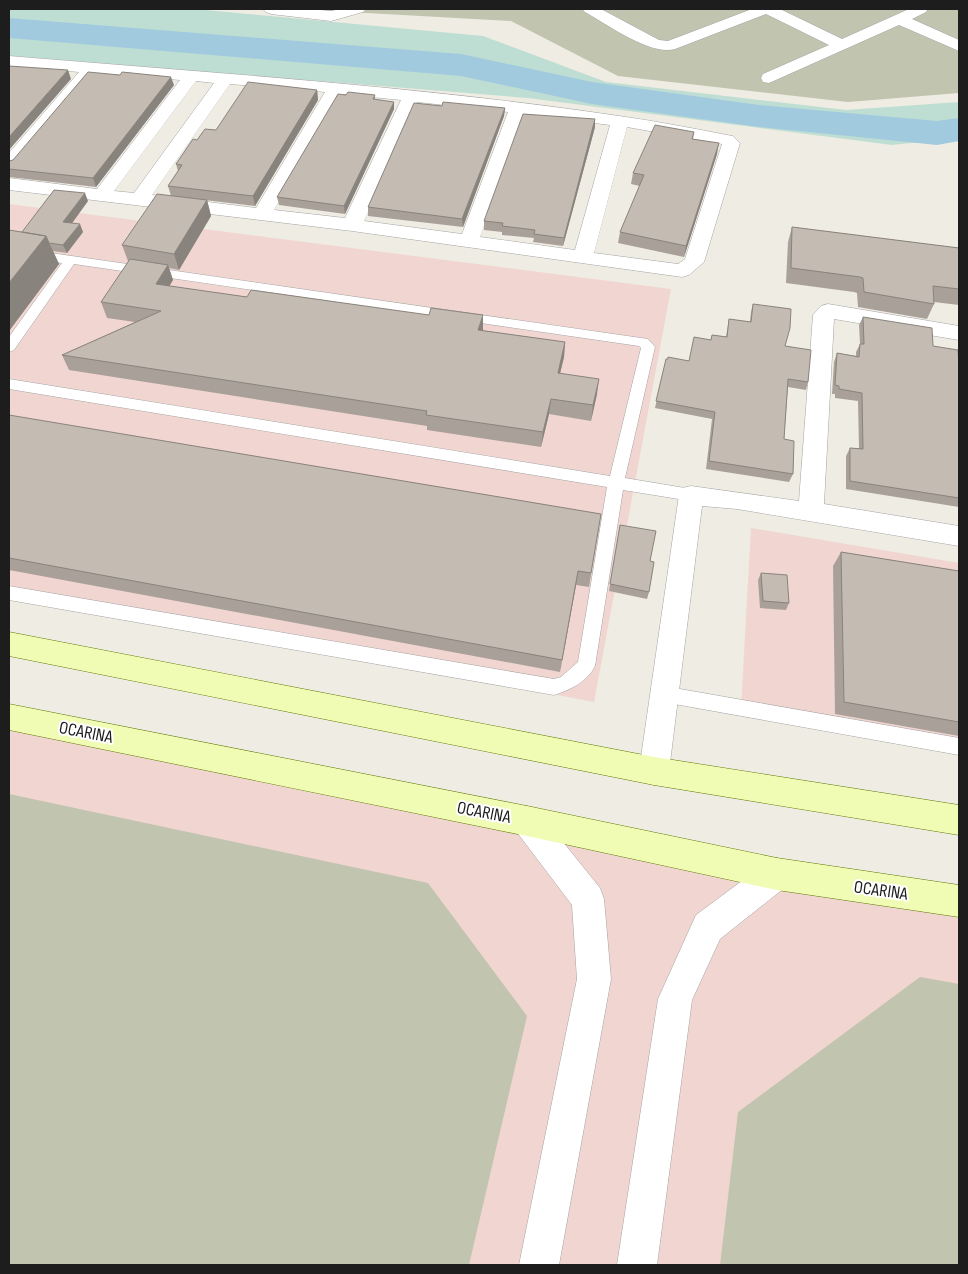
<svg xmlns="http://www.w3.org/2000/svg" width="968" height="1274" viewBox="0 0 968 1274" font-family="'Sofia Sans Condensed',sans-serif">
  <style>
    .commercial { fill: #f1d5d1 }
    .construction { fill: #c1c4ae }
    .wetland { fill: #bfded3 }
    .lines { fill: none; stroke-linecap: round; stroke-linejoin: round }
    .river { fill: #a1cade; fill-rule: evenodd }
    .service-casing { stroke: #a4a4a4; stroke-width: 1 }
    .minor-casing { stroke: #a4a4a4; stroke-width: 1 }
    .secondary-casing { stroke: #5e7801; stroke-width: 1 }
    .service { fill: #fff; fill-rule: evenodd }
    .minor { fill: #fff; fill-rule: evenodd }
    .secondary { fill: #f0fcb4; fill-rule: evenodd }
    .wall { fill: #a9a199 }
    .shaded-wall { fill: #89837d }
    .building { fill: #c4bbb2; stroke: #89837d }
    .labels { text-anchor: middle; stroke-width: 4; stroke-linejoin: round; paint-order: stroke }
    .street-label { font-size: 18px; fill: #1d1d1d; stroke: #fff }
  </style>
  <rect width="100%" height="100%" fill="#efece3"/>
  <path class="commercial" d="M9 204 671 289 594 702 9 589Z
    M751 528 959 563V754L741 708Z
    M9 717 527 821 777 874 959 901V1265H9Z"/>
  <path class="construction" d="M295 9H959V93L848 102 618 76 511 21Z
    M9 794 428 883 527 1016 469 1265H9Z
    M920 977 959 984V1265H720L738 1112Z"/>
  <path class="wetland" d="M9 9H195L483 36 606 82 846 110 959 102V138L892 145 528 98 9 56Z"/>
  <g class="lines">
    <path class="river" d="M9 18 461 54 592 82 759 105 937 121 959 118V141L937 145 759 127 592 104 461 76 9 38Z"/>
    <g class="service-casing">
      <path id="service" d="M9 247 648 339 655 347 625 478 691 489 697 491 699 495 697 499 691 501 623 490 595 666C587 682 570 690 554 695L9 600V586L554 679 561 677 578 662 607 487 9 389V379L610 476 641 348 639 346 74 264 14 350 9 352V337L62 263 9 255Z
        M663 686 959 738V755L663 702 657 700 654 694 657 688Z"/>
    </g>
    <g class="minor-casing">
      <path id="minor" d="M263 9H308L331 11 341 9H366L363 12 331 21 271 14 266 12Z
        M582 9H601L659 40 668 41 752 9H780L842 39 909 9H928L926 12 912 19 959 40V51L899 25 769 83 763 82 761 78 763 74 829 45 766 14 675 49C650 56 607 24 585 12Z
        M9 56C212 73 417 86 619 116 655 121 691 128 727 135L733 136 740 143 704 262 689 275 682 277 352 231 9 190V178L97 189 180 80 95 73 15 168 9 169V153L79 72 9 66ZM196 81 214 83 134 193 114 191ZM230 84 325 92 256 208 152 195ZM341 94 401 100 345 218 274 210ZM417 102 508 112 462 234 364 221ZM524 114 610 125 575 250 480 237ZM627 127 722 144 685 259 678 264 594 253Z
        M828 304 959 326V340L834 319 824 504 959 526V546L737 509 702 506 669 771 665 781 654 785 643 781 639 771 679 495 682 488 691 486 799 501 813 315 821 306Z
        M527 806 538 811 600 888 604 899 611 979 559 1265H519L577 979 572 905 516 831 511 821 516 811Z
        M777 858 788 863 793 874 788 885 720 939 692 1000 657 1265H617L658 999 696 915 766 863Z"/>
    </g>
    <g class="secondary-casing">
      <path id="secondary" d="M9 632 654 757 959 805V835L654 785 9 656Z
        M9 704 527 806 777 858 959 885V917L777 890 527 836 9 730Z"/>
    </g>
    <use href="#service" class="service"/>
    <use href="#minor" class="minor"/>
    <use href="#secondary" class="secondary"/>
  </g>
  <path class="wall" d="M174 85 96 187 9 177V161L13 160Z
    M317 90 318 100 255 206 171 196 168 186 178 171 176 164 197 140 216 130Z
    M346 95H375V100L394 102V109L345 214 279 205 277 197Z
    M442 106 505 108 504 116 463 227 368 216V207Z
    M595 119V127L563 246 533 242 534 238 502 235V232L484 230V221Z
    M694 132 693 139 717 154 684 257 618 243 620 232 640 186 631 184 633 173Z
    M207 200 211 216 179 270 169 268 173 280 169 286 565 342 564 357 560 374 597 394 591 421 549 414 541 447 427 430V426L69 370 62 355 135 322 107 318 101 302 129 261H128L122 245Z
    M88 201 72 223 83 232 67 253 53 251 59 264 9 331V230L22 232Z
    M792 227 959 248V305L934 302V304L927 319 858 307 857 293 854 292 786 283 788 242Z
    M753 304 785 346 808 382 806 390 788 387 784 439 793 474 789 482 706 469 712 419 655 408 666 359 689 361 711 340 712 335 726 337 729 319 750 322 751 312Z
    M863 317 933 346 959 365V507L846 489V456L850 448 859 449 858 401 835 398V394H832L834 362 837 353 856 356V352L860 344 859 325Z
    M9 416 601 514 589 587 576 585 560 672 9 570Z
    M620 525 650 561 649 592 647 599 609 591Z
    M841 552 959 571V736L835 714 833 566Z
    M761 573 789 603 786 610 760 608 758 580Z"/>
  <path class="shaded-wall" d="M68 70 71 79 9 150V137Z
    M171 77 174 85 96 187 93 178Z
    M317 90 318 100 255 206 253 196Z
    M394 102V109L345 214 344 206Z
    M505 108 504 116 463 227 462 219Z
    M595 119V127L563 246 564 238Z
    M719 143 717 154 684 257 686 246Z
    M85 193 88 201 67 230 63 222Z
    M207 200 211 216 179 270 174 254Z
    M80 224 83 232 67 253 63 245Z
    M46 236 59 264 9 331V283Z
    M168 265 173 280 161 300 156 284Z
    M483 315V331L478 330Z
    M565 342 564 357 556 389 558 373Z
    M599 379 597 394 591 421 593 405Z
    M551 399 549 414 541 447 543 432Z
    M578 571 576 585 560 672 562 660Z"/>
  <path class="building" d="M9 66 68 70 9 137Z
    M88 72 120 75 122 72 171 77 93 178 9 169V161L13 160Z
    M248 82 317 90 253 196 168 186 182 165 176 164 193 139 197 140 205 129 216 130Z
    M348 92 375 95 373 99 394 102 344 206 277 197 338 94 346 95Z
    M443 102 505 108 462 219 368 207 414 103 442 106Z
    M523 114 595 119 564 238 534 234 535 230 502 226 503 223 484 221Z
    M655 125 694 132 692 139 719 143 686 246 620 232 644 175 633 173Z
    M54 190 85 193 63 222 80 224 63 245 49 243 46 236 22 232Z
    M157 194 207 200 174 254 122 245Z
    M792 227 959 248V289L933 286 934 304 864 292 863 278 860 277 791 268Z
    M9 230 46 236 9 283Z
    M130 259 168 265 156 284 247 297 251 290 429 315 431 308 483 315 478 330 565 342 558 373 599 379 593 405 551 399 543 432 426 415 427 411 62 355 161 311 101 302Z
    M753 304 791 309 790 328 785 346 811 350 808 382 788 379 784 439 794 441 793 474 709 461 715 412 656 401 666 359H668V357L689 361 694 337 711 340 712 335 727 337 729 319 751 322Z
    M863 317 932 328 933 346 958 350 959 365V498L850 481V448L863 449 862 393 839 389V386L835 385 837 353 859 357 860 344H864Z
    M9 415 601 514 591 573 578 571 562 660 9 558Z
    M620 525 656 531 650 561 654 562 649 592 610 584Z
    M841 552 959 571V722L844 702Z
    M761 573 787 575 789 603 763 601Z"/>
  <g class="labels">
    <g class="street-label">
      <text transform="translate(86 732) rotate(11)" y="6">OCARINA</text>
      <text transform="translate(484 812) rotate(11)" y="6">OCARINA</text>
      <text transform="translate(881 890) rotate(8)" y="6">OCARINA</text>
    </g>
  </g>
  <rect width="968" height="1274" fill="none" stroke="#1d1d1d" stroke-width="20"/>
</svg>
